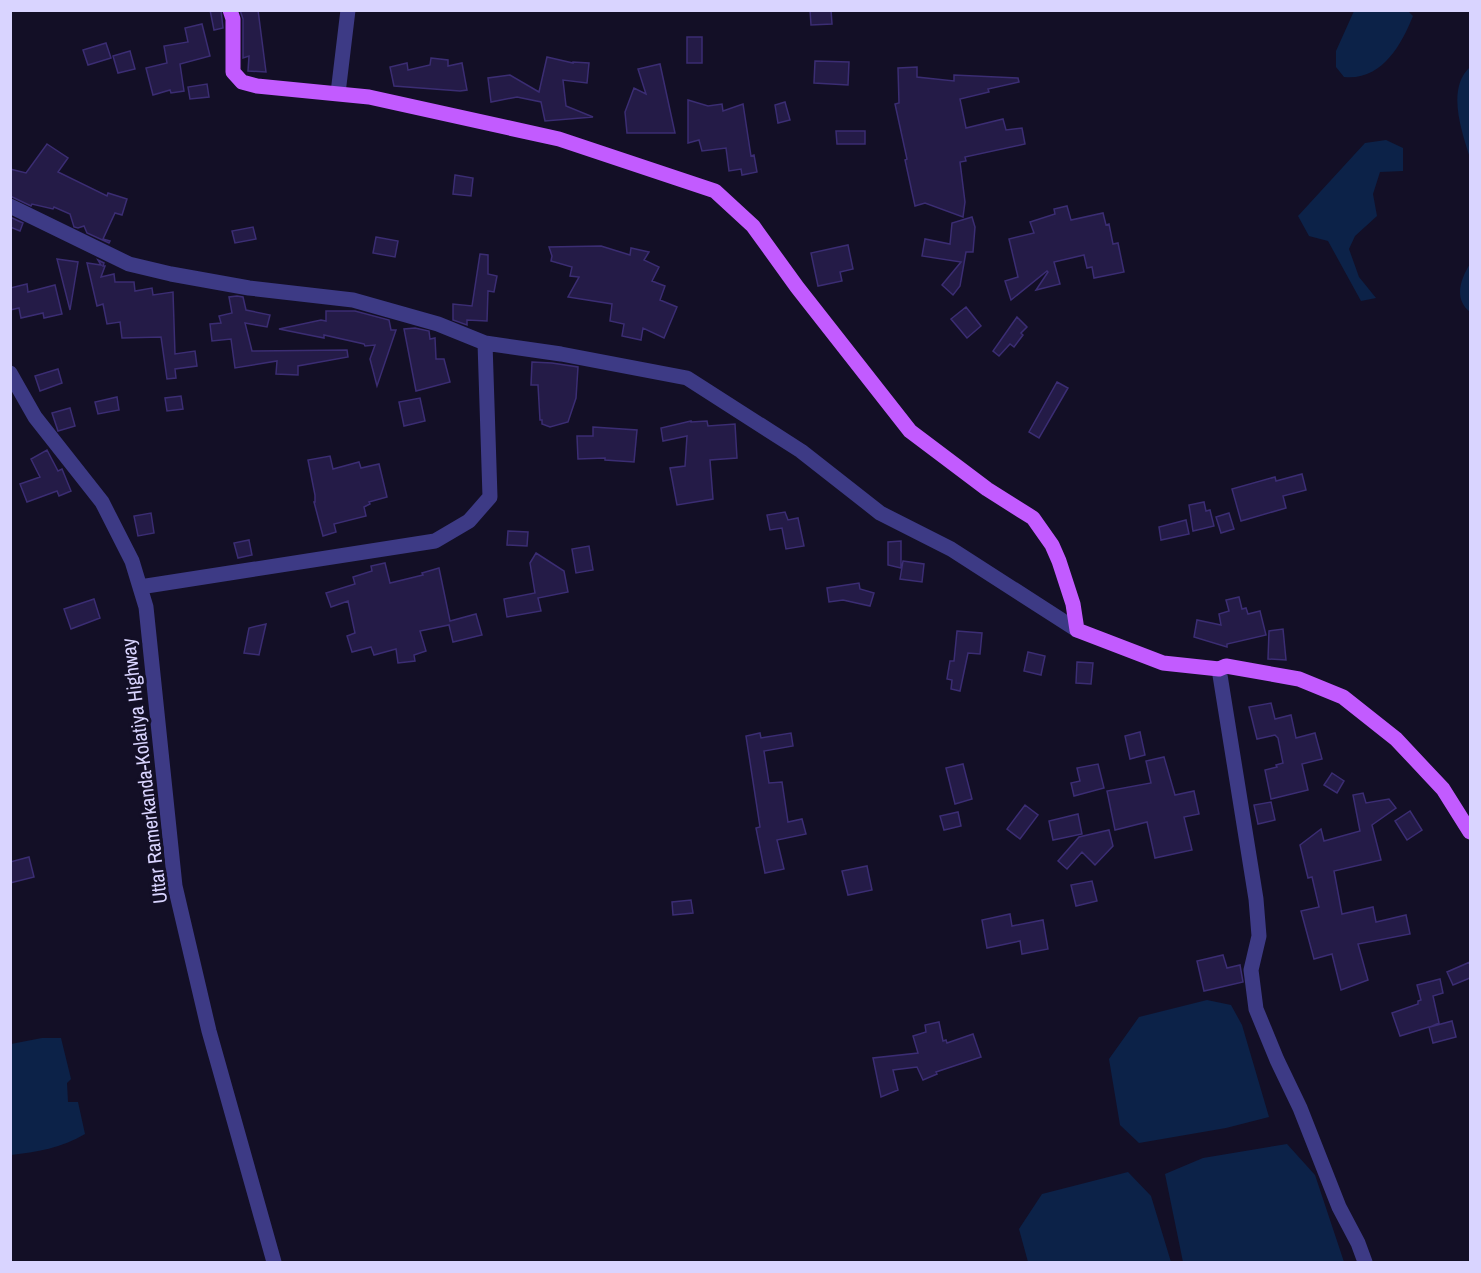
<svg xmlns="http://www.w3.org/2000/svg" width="1481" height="1273" viewBox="0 0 1481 1273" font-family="'Archivo Narrow',sans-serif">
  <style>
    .water { fill: #0c2248 }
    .building { fill: #241b47; stroke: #3b2d73; stroke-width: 1.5 }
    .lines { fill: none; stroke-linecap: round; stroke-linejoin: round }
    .minor { stroke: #3d3a85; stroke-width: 15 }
    .major { stroke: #c25bff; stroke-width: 15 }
    .labels { text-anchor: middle; stroke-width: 6; stroke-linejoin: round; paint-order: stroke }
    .street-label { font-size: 20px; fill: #d9d4ff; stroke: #130f26 }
  </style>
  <rect width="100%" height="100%" fill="#130f26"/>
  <path class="water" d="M1354 11H1408L1413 16C1401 46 1381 81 1344 77L1336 67V51Z
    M1470 67V158C1462 132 1446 89 1470 67Z
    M1386 140 1403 148V171L1380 172 1373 194 1377 216 1355 236 1349 249 1359 277 1376 298 1361 301 1328 241 1309 236 1298 216 1365 143Z
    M1470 264V312C1453 299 1461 278 1470 264Z
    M1207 1000 1231 1005 1242 1025 1269 1117 1226 1128 1139 1143 1120 1125 1109 1059 1139 1017Z
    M42 1038H61L71 1079 67 1083 68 1102H78L85 1134C62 1148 36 1152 11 1155V1044Z
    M1287 1144 1315 1175 1344 1262H1183L1165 1174 1203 1158Z
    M1128 1172 1151 1196 1171 1262H1028L1019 1229 1042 1194Z"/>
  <path class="building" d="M210 10H221L223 28 214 30Z
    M240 10H258L266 72 248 71 249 56 243 58V19Z
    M810 10H831L832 24 811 25Z
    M202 24 210 56 180 64 184 91 171 93 170 90 153 95 146 68 167 63 164 46 188 42 185 28Z
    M687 37H702V63H687Z
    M106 43 111 58 88 65 83 50Z
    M130 51 135 69 118 73 113 56Z
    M547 57 573 63V62L589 63 587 83 563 80 566 106 593 117 545 121 541 102 517 97 491 102 488 78 510 75 539 92Z
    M431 58 448 60V66L462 63 467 90 460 91 394 86 390 67 407 63 408 70 430 65Z
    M815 61 849 62 848 85 814 83Z
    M660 64 675 133H627L625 112 634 88 646 94 638 69Z
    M917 67V77L954 81V75L1018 78 1019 82 988 89 989 92 960 99 966 128 1003 119 1006 130 1022 128 1025 144 965 157 966 161 960 162 965 202 963 217 925 203 915 206 905 160 907 159 895 104 899 103 898 68Z
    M207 84 209 97 190 99 188 87Z
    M688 100 708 106 722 104 723 111 743 104 751 156 754 155 757 172 742 175 741 169 729 171 726 148 702 151 699 140 688 143Z
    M785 102 790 120 778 123 775 105Z
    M836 131H865V144H837Z
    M47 144 68 158 58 172 107 196 108 193 127 199 122 215 115 213 103 239 110 241 109 243 87 233 84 226 78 228 74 227 70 214 54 207 53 209 32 204 31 206 10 196V169L26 173Z
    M455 175 473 178 471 196 453 194Z
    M1067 206 1071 220 1103 213 1106 225 1109 224 1113 244 1118 243 1124 272 1094 278 1092 267 1087 268 1084 255 1054 262 1060 284 1036 290 1048 272 1047 271 1011 300 1005 281 1018 277 1009 239 1034 233 1030 222 1055 214 1054 209Z
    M10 217 23 223 20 231 10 227Z
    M972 217 975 227 973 252H966L960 286 953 295 942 285 961 262 922 256 925 239 950 244 952 223Z
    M253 227 256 239 235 243 232 231Z
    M376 237 398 241 395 257 373 253Z
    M848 245 853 269 840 272 842 281 818 286 811 253Z
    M601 246 630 255 631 248 649 252 644 260 659 267 652 281 665 286 660 300 677 307 664 338 643 328 641 340 622 336 624 324 610 321 612 304 568 297 579 277 570 276 572 267 551 261 552 256 549 247Z
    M480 254 488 255V274L497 276 494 292 488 291 487 321 467 320V325L453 320V304L472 306Z
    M57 259 78 262 70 310Z
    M98 260 104 263 103 266H105L101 277 114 274 115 282H134L135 291 152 288 153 295 173 292 175 354 195 351 197 366 175 369 176 378 167 379 161 337 122 338 120 322 107 324 103 304 97 306 87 263 101 265Z
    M27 284 28 292 55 285 62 314 44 318 43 313 21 318 19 308 10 310V288Z
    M237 296 243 297 246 310 270 315 267 327 245 323 252 351 347 350 348 357 298 366V375L276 374 277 361 235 368 231 339 212 341 210 324 221 323 219 316 232 313 229 297Z
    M966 307 981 326 967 338 951 319Z
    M326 311H355L389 320 391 330H396L377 386 370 359 375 345 365 346 364 344 324 335V338L279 329 321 320 326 321Z
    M1017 317 1027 327 1021 333 1023 335 1014 347 1010 344 999 356 993 351Z
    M415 328 429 331 430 339 435 338 436 359H444L450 382 416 391 404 329Z
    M532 362 552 363 578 367 576 398 568 422 550 427 542 424V420H540L538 385H531Z
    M58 369 62 383 40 391 35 376Z
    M1057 382 1068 388 1039 438 1029 432Z
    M181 396 183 409 167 411 165 398Z
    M117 397 119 410 98 414 95 402Z
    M420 398 425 421 404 426 399 402Z
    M70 408 75 426 58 431 52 413Z
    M691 421V422L707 421 708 426 735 424 737 458 710 460 713 499 677 505 670 468 685 466 687 436 663 441 661 428Z
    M593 427 637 430 634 462 605 460V458L578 459 577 436H593Z
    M47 450 58 471 62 469 71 491 59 496 57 491 27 502 20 484 40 477 31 459Z
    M330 456 333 469 359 462 361 468 379 464 387 497 369 502 370 504 364 507 366 516 334 524 336 532 323 536 314 502H315V495L308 460Z
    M1302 474 1306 490 1283 496 1286 508 1241 521 1232 489 1275 477 1276 481Z
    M1204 502 1206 511 1210 510 1214 526 1193 531 1189 505Z
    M785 512 788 520 798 518 804 546 786 549 782 528 770 530 767 515Z
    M151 513 154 533 138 536 134 516Z
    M1229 513 1234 529 1221 533 1216 517Z
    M1186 520 1189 534 1161 540 1159 527Z
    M508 531 528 532 527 546 507 545Z
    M249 540 252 555 238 558 234 543Z
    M901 541V568L888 565V542Z
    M589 546 593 570 576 573 572 549Z
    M536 553 564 571 568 592 538 598 541 611 507 617 504 599 535 593 530 563Z
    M903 561 924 564 922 582 900 579Z
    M385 563 390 583 423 575 422 573 439 568 450 621 476 614 482 635 453 642 449 625 420 631 426 651 414 655 415 661 398 663 396 649 374 655 371 647 352 652 347 636 355 633 348 601 331 607 326 593 355 584 353 577 372 571 371 566Z
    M859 583 860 589 874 593 870 606 843 600 829 602 827 588Z
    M1239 597 1242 609 1246 608 1248 614 1260 611 1266 635 1227 644V647L1194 637 1197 620 1221 625 1219 614 1229 611 1226 600Z
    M94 599 100 618 71 629 64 609Z
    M266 624 259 655 244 653 249 628Z
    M1283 629 1286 660 1268 659 1269 631Z
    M957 631 982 633 980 654 968 653 960 691 951 689 952 680 947 679 950 661H954Z
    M1028 652 1045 656 1041 675 1024 671Z
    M1077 662 1093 663 1091 684 1076 683Z
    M1271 703 1275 719 1291 715 1296 738 1315 733 1322 759 1302 764 1308 790 1271 799 1265 770 1277 767 1276 765 1283 763 1278 738 1275 735 1257 739 1249 707Z
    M1140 732 1145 755 1130 759 1125 736Z
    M760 733 761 738 791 733 793 746 764 751 769 783 782 782 788 822 802 819 806 834 777 840 784 869 765 873 756 828 760 827 746 736Z
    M1164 757 1175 795 1194 791 1199 814 1184 817 1192 850 1155 858 1147 822 1115 830 1107 791 1151 783 1146 761Z
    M963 764 972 799 955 804 946 768Z
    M1098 764 1104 788 1074 796 1071 783 1080 781 1077 768Z
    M1332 773 1344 781 1337 793 1324 785Z
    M1363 793 1366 803 1389 799 1396 808 1372 825 1381 860 1334 871 1342 914 1373 907 1376 922 1406 915 1410 934 1358 944 1368 980 1341 990 1332 954 1314 959 1301 911 1319 907 1312 877 1308 878 1300 845 1321 829 1324 841 1360 831 1353 795Z
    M1271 802 1275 820 1258 824 1254 805Z
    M1025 805 1038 815 1020 839 1007 829Z
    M1410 811 1422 830 1407 840 1395 821Z
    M958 812 961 826 944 830 940 816Z
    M1078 814 1082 834 1053 840 1049 821Z
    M1109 830 1113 846 1095 865 1082 852 1067 869 1058 861 1079 837Z
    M29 857 34 877 10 883V862Z
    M867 866 872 890 848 895 842 871Z
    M1092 881 1097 901 1076 906 1071 885Z
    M691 900 693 913 673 915 672 902Z
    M1010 914 1012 926 1043 920 1048 949 1022 954 1020 941 987 948 982 920Z
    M1223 955 1227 968 1240 965 1243 982 1204 991 1197 961Z
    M1470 962V978L1453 985 1447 972Z
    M1440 979 1443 993 1433 996 1439 1023 1430 1027 1452 1021 1456 1037 1433 1043 1429 1027 1400 1036 1392 1013 1418 1004V1001L1421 1000 1417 985Z
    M939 1022 943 1041 946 1040 947 1043 973 1034 981 1057 936 1072 937 1074 923 1080 917 1067 893 1070 898 1090 881 1097 873 1058 918 1053 913 1036 926 1032 925 1025Z"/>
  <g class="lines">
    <path class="minor" d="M338 93 348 10
      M10 206 129 264 171 274 249 288 353 300 438 324 485 343 561 354 687 378 801 451 880 513 951 549 1077 630
      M10 373 35 417 102 502 132 561 146 607 175 886 209 1031 274 1262
      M140 587 435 541 469 521 490 497 485 343
      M1219 669 1256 899 1259 936 1251 970 1256 1009 1277 1060 1300 1108 1339 1207 1358 1243 1365 1262"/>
    <path class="major" d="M230 10 233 19V72L242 82 257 86 369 97 559 139 715 191 753 226 797 287 910 431 987 489 1033 518 1052 545 1059 561 1073 604 1077 630 1163 663 1219 669 1226 666 1299 679 1343 697 1396 739 1443 789 1470 832"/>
  </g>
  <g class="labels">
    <g class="street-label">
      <text transform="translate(144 771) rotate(-97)" y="7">Uttar Ramerkanda-Kolatiya Highway</text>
    </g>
  </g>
  <rect width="1481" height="1273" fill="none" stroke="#d9d4ff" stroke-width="24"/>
</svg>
